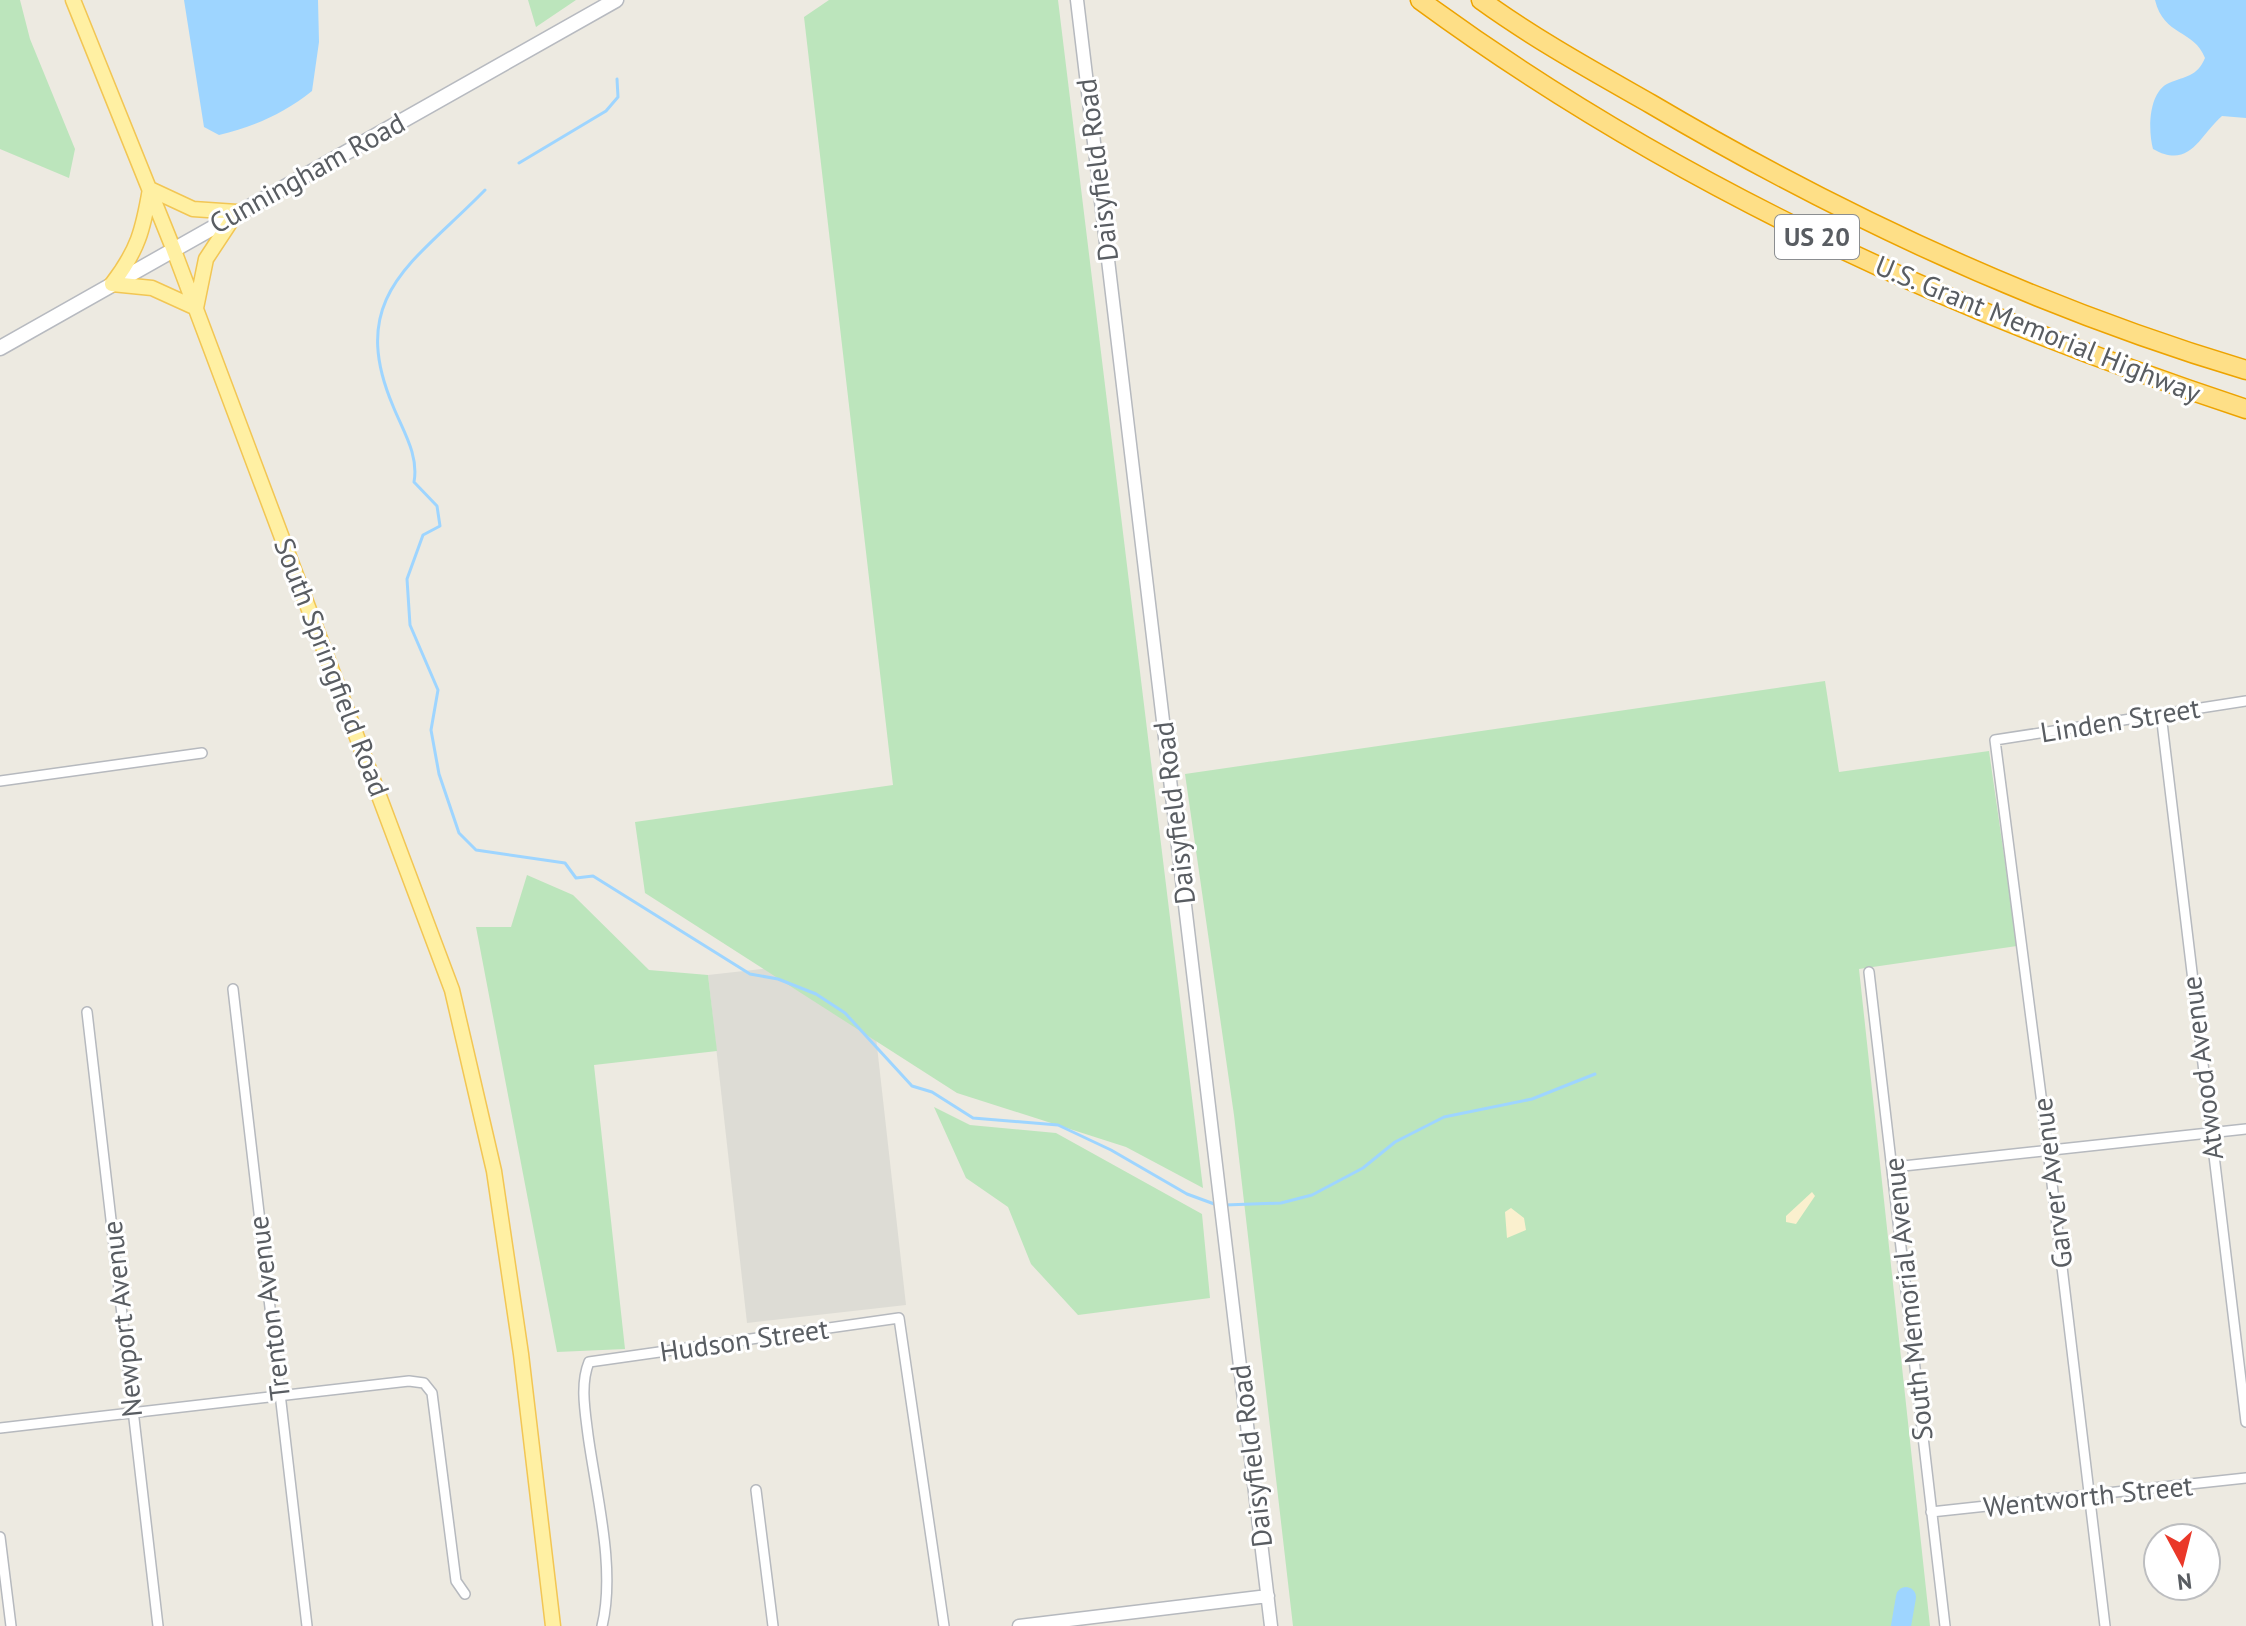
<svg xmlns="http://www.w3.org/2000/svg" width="2246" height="1626" viewBox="0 0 2246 1626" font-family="'PT Sans',sans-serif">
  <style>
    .industrial { fill: #dddcd5 }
    .green { fill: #bce5bc }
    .sand { fill: #faf0ce }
    .water { fill: #9ed5ff }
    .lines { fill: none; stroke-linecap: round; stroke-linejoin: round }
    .stream { stroke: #9ed5ff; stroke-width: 3 }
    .river { stroke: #9ed5ff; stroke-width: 20 }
    .minor-casing { stroke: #b6b9be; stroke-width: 12 }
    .tertiary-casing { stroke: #b6b9be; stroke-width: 15 }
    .secondary-casing { stroke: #b7bac0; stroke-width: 17 }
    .primary-casing { stroke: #f2c654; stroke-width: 17 }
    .motorway-casing { stroke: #eda300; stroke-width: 21 }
    .minor { stroke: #fff; stroke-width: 9 }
    .tertiary { stroke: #fff; stroke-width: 12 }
    .secondary { stroke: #fff; stroke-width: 14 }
    .primary { stroke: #fff0a3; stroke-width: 14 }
    .motorway { stroke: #fedf87; stroke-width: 18 }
    .labels { text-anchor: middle; stroke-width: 6; stroke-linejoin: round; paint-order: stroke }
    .shield { fill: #fff; stroke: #8b8e91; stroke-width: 2 }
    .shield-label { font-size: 26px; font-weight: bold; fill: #595d62 }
    .street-label { font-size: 28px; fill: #595d62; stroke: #fff }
  </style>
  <rect width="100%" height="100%" fill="#edeae1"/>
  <path class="industrial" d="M867 957 906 1305 747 1323 708 975Z"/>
  <path class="green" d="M0 0H20L30 39 75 149 69 178 0 149Z
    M528 0H576L536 27Z
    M829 0H1058L1203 1188 1126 1147 957 1093 645 893 635 822 893 785 804 17Z
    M1825 681 1839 772 1989 751 2017 946 1859 969 1930 1626H1293L1234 1115 1185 774Z
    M527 875 573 895 649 970 708 975 717 1051 594 1065 625 1349 557 1352 476 927H511Z
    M934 1107 970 1125 1056 1133 1202 1214 1210 1298 1078 1315 1031 1264 1008 1207 966 1178Z"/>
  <path class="sand" d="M1812 1192 1815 1196 1796 1224 1786 1222V1216Z
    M1511 1208 1524 1218 1526 1230 1507 1238 1505 1212Z"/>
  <path class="water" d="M184 0H318L319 42 312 91C283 114 255 126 219 135L204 127Z
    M2155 0H2246V118L2222 116C2199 136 2190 170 2153 149 2148 131 2148 92 2169 83 2185 76 2197 77 2205 58 2194 29 2164 37 2155 0Z"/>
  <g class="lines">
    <path class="stream" d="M519 163 606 111 618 97 617 79
      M485 190C415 262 346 295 393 406 403 431 419 455 414 482L437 506 440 526 423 535 407 579 410 625 438 690 431 730 439 774 459 833 476 850 565 863 576 878 593 876 750 974 778 979 816 994 845 1013 912 1086 932 1092 973 1118 1058 1125 1111 1150 1187 1194 1217 1205
      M1225 1205 1281 1203 1312 1195 1363 1168 1395 1142 1444 1117 1532 1099 1595 1074"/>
    <path class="river" d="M1901 1626 1906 1597"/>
    <g class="minor-casing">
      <path id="minor" d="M2161 714 2246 1422
        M0 781 202 753
        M1869 972 1945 1626
        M233 989 307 1626
        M87 1012 158 1626
        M1894 1167 2246 1129
        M0 1428 409 1381 424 1383 432 1393 456 1581 465 1594
        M756 1490 773 1626
        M1931 1512 2246 1478
        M0 1537 11 1626
        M602 1626C616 1569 596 1494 588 1435 585 1411 580 1384 589 1362L899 1318 944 1626
        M2105 1626 2048 1150 1995 740 2246 701"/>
    </g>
    <g class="tertiary-casing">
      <path id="tertiary" d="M1077 0 1271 1626
        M1019 1626 1268 1596"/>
    </g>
    <g class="secondary-casing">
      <path id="secondary" d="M0 348 616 0"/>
    </g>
    <g class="primary-casing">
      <path id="primary" d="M73 0 173 248 452 990 494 1171 521 1354 553 1626
        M112 284C138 250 143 230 150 189L193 209 237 212
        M112 284 152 288 196 308
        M196 308 206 259 237 212"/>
    </g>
    <g class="motorway-casing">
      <path id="motorway" d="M1420 0C1671 184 1952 312 2246 409
        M1481 0C1535 39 1593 71 1651 104 1839 215 2036 307 2246 370"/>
    </g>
    <use href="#minor" class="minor"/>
    <use href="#tertiary" class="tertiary"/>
    <use href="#secondary" class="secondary"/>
    <use href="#primary" class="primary"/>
    <use href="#motorway" class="motorway"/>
  </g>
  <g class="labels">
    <rect class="shield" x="1775" y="215" width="84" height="44" rx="6"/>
    <g class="shield-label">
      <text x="1817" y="246">US 20</text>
    </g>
    <g class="street-label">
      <text transform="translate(1097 170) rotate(-97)" y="10">Daisyfield Road</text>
      <text transform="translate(307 173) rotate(-29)" y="10">Cunningham Road</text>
      <text transform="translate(2038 329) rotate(22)" y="10">U.S. Grant Memorial Highway</text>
      <text transform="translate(332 667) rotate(69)" y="10">South Springfield Road</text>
      <text transform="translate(2120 720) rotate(-9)" y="10">Linden Street</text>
      <text transform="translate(1174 813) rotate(-97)" y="10">Daisyfield Road</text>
      <text transform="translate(2202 1068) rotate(-97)" y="10">Atwood Avenue</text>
      <text transform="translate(2052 1183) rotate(-97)" y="10">Garver Avenue</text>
      <text transform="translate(1908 1299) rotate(-96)" y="10">South Memorial Avenue</text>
      <text transform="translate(269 1308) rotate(-97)" y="10">Trenton Avenue</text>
      <text transform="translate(122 1319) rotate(-96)" y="10">Newport Avenue</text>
      <text transform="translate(744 1340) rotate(-8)" y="10">Hudson Street</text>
      <text transform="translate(1251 1456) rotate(-97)" y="10">Daisyfield Road</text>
      <text transform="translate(2088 1496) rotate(-6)" y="10">Wentworth Street</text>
    </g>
  </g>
  <g transform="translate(2182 1562) rotate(173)"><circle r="38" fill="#ffffff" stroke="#bdbec0" stroke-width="2"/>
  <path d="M0-6L14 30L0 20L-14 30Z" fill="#ea3829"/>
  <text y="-12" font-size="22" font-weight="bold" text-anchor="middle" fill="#595d62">N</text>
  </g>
</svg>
